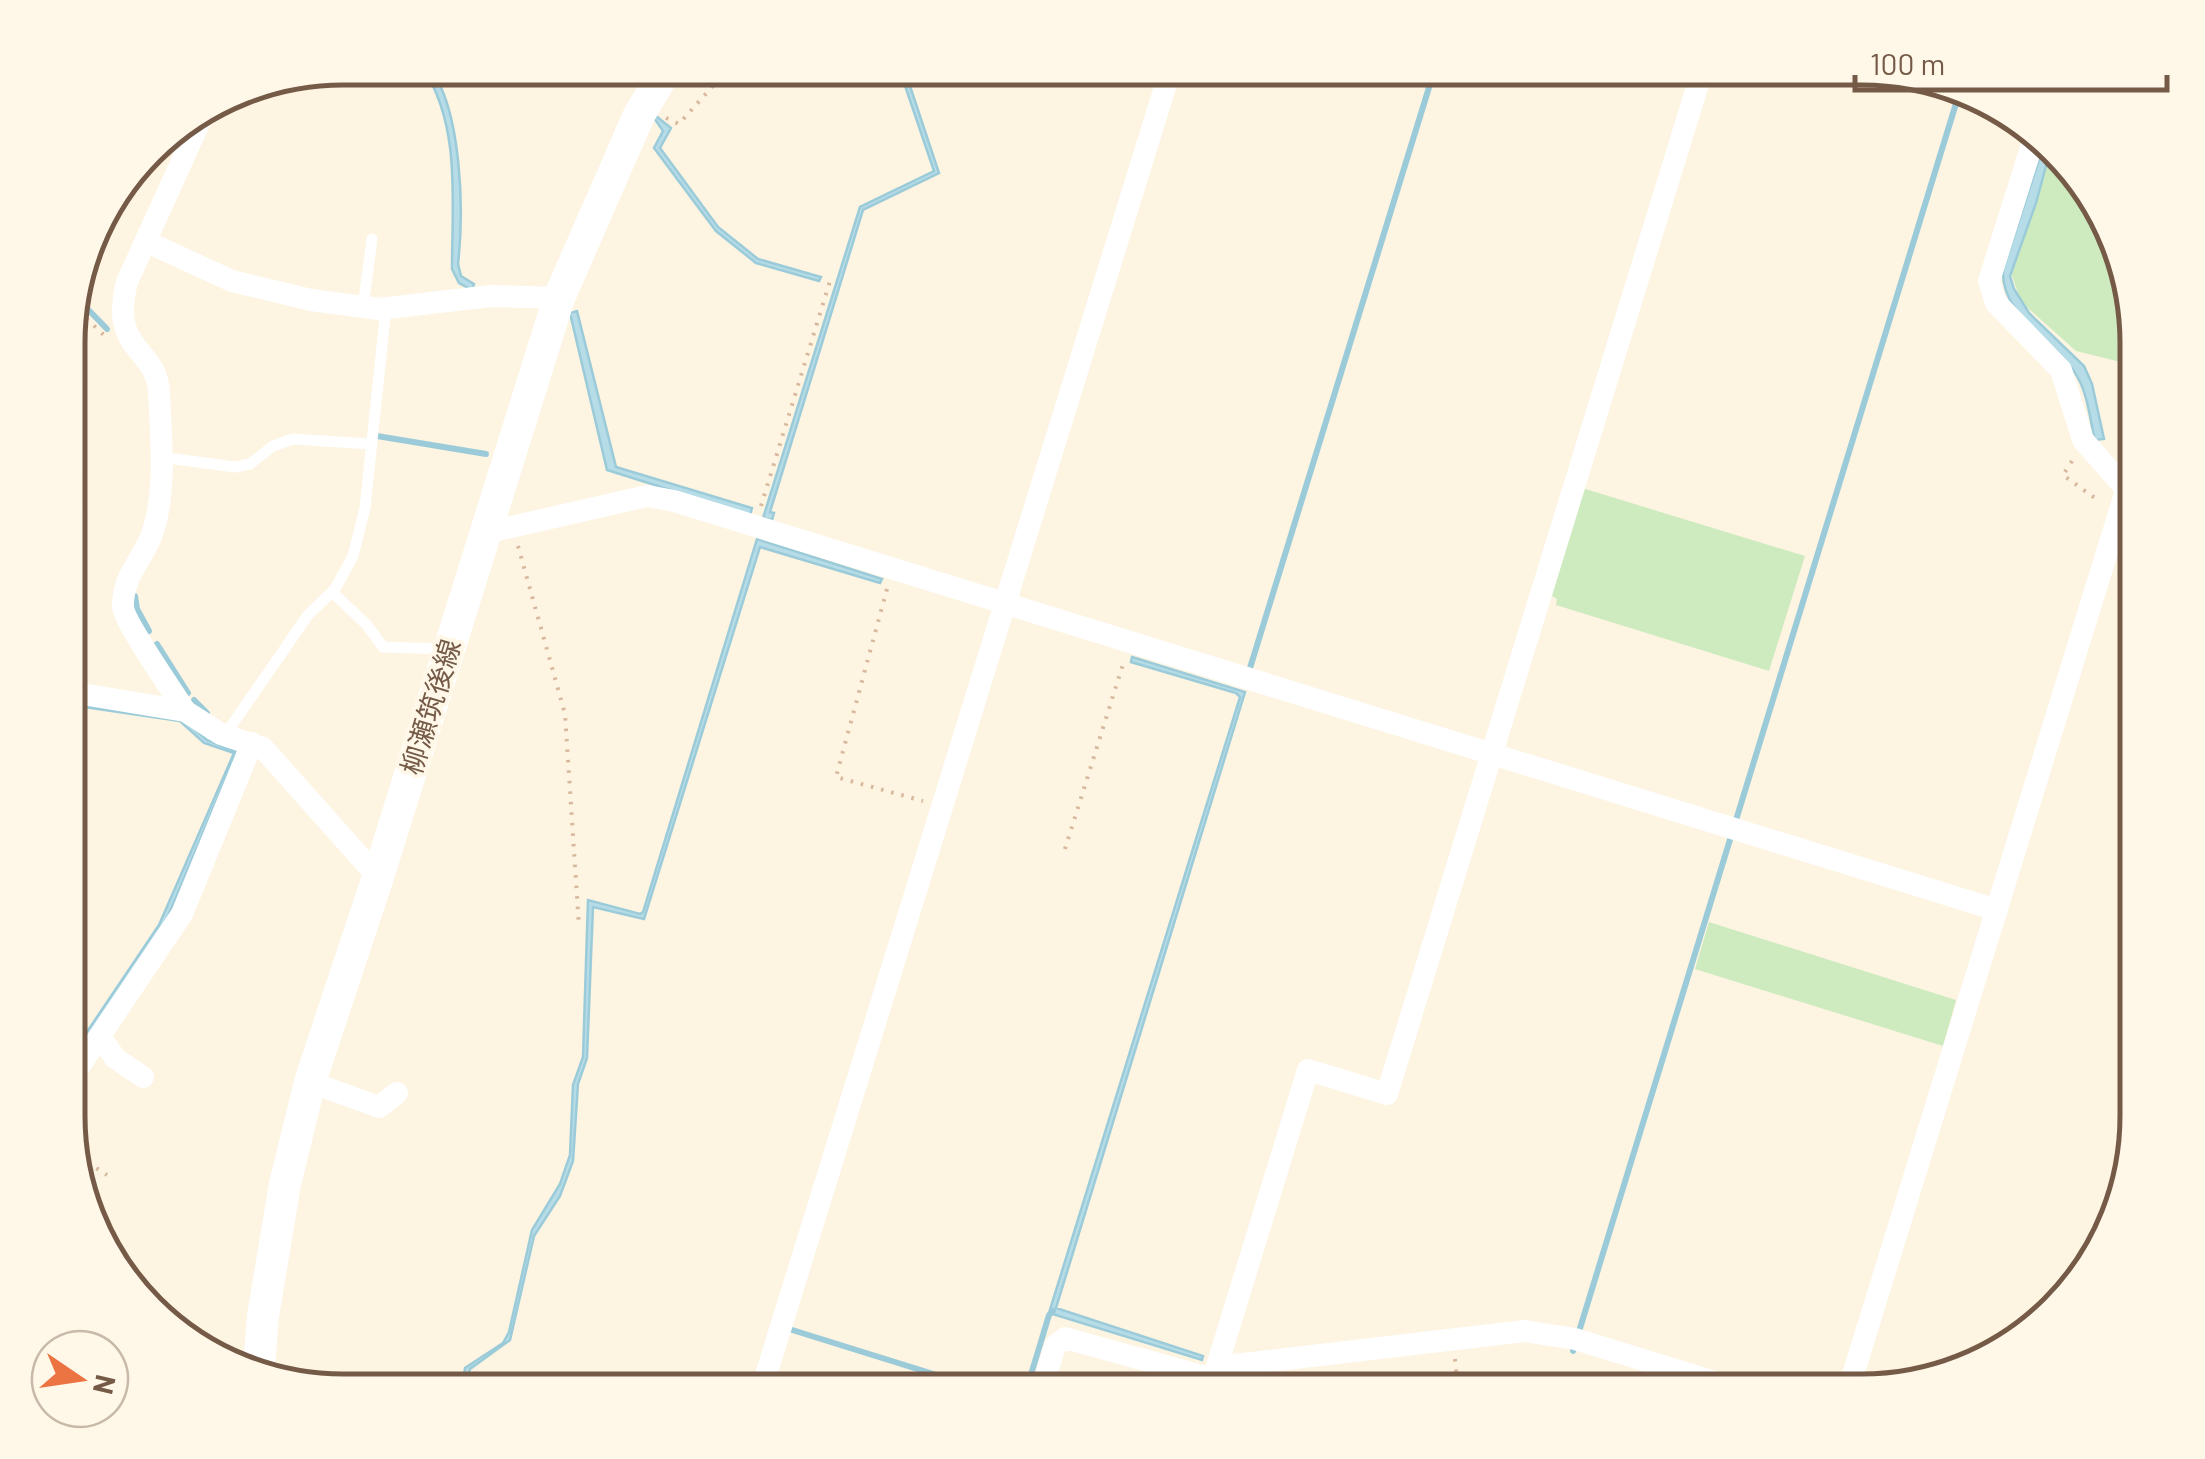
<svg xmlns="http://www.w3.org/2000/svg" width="2205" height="1459" viewBox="0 0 2205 1459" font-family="Barlow,'Noto Sans JP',sans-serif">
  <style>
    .green { fill: #ceebc0 }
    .water { fill: #b6dce7; stroke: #9bcbd9; stroke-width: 2.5 }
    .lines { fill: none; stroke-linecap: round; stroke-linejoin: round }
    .stream { stroke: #9bcbd9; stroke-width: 6 }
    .path { stroke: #d8b89c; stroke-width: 4; stroke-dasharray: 2.5 8; stroke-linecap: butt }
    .lane { stroke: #fff; stroke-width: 11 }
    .street { stroke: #fff; stroke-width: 22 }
    .secondary { stroke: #fff; stroke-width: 32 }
    .labels { text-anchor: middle; stroke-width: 8; stroke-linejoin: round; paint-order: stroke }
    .street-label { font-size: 28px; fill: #755b47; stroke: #fff8e9 }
    .rim { fill: none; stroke: #755b47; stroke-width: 5 }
  </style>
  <rect width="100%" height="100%" fill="#fdf4e2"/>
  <path class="green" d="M2051 152 2101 206 2137 325V366L2076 351 2021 302 2011 273Z
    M1582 488 1805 556 1769 671 1556 605 1557 599 1549 594Z
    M1709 922 1956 1000 1943 1046 1695 969Z"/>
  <path class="water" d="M423 68H430C462 111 464 211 458 264L461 276 474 284 472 290 459 283 452 269C452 201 461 126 423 68Z
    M899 68H904L939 173 863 210 770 512 774 513 772 520 763 518 860 207 934 171Z
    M656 116 671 128 660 148 718 227 758 259 821 277 819 281 756 263 716 231 654 148 663 131 654 118Z
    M2044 144 2050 151 2036 203 2010 276 2014 289 2029 313 2084 366 2092 384 2104 439 2095 440C2090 420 2088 396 2078 378 2057 339 2001 318 2003 270Z
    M577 311 616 467 752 508 750 515 607 470 570 313Z
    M757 539 882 579 880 583 760 547 644 919 593 907 587 1058 578 1084 573 1161 560 1196 534 1236 510 1340 470 1369 465 1391H462L465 1368 503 1343 509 1332 532 1230 560 1184 570 1155 573 1085 583 1057 588 900 640 914 643 912Z
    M1132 657 1245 692 1056 1308 1203 1356 1202 1360 1049 1313 1240 697 1236 693 1131 662Z
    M70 702 184 720 207 740 237 752 166 921 70 1064V1057L159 925 234 753 204 743 180 721 70 705Z"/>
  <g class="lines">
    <path class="stream" d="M74 295 107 329
      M377 436 486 454
      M135 596 137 609 149 631
      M157 644 188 693
      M1250 668 1435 68
      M194 700 207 713
      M789 1329 988 1391
      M1573 1351 1958 97
      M1026 1391 1049 1315 1053 1311"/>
    <path class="path" d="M666 118 679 124 719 79
      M71 304 107 338
      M2072 461 2063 475 2099 501
      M761 506 830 281
      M518 546 565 714 579 927
      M887 589 836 777 923 801
      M1065 849 1124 661
      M70 1151 107 1175
      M1455 1359 1458 1391"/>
    <path class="lane" d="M363 307 372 239
      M160 457 235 467 250 464 273 446 293 439 370 444
      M332 592 367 625 383 647 445 649
      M225 735 308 615 335 589 353 556 365 508 386 308"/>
    <path class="street" d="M2035 135 1989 281 1996 303 2061 370 2083 440 2134 498
      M147 242 232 281 311 300 379 309 491 296 559 298
      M485 533 647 496 674 501 1997 910
      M70 692 185 711 221 734 263 748 378 877
      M185 711C174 693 124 622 123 607 122 578 141 561 151 537 167 495 161 437 159 393 157 346 109 353 127 282L206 108
      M100 1036 115 1058 143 1077
      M70 1080 182 914 252 743
      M310 1082 379 1107 397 1093
      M1217 1367 1525 1331 1575 1339 1744 1391
      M761 1391 1171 68
      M1041 1391 1055 1346 1065 1338 1213 1379
      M1215 1391 1213 1379 1308 1070 1387 1094 1703 68
      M1848 1391 2137 455"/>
    <path class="secondary" d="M259 1366 263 1316 285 1184 310 1082 378 877 559 298 639 115 667 68"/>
  </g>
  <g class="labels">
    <g class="street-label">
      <text transform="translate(431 707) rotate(-73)" y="10">柳瀬筑後線</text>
    </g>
  </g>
  <path d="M0 0H2205V1459H0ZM343 85H1862A258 258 0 0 1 2120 343V1116A258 258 0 0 1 1862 1374H343A258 258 0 0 1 85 1116V343A258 258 0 0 1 343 85Z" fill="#fff8e9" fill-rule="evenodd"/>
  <path class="rim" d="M343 85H1862A258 258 0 0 1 2120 343V1116A258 258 0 0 1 1862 1374H343A258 258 0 0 1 85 1116V343A258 258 0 0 1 343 85Z"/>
  <g transform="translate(80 1379) rotate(103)"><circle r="48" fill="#fff8e9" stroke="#c8b9a8" stroke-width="2.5"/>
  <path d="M0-8L18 38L0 25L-18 38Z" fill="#ec7442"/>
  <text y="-15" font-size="28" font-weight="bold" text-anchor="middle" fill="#755b47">N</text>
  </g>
  <path d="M1855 75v15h312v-15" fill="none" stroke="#755b47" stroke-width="5"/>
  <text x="1870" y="75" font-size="30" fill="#755b47" stroke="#fff8e9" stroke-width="8" paint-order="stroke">100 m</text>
</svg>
